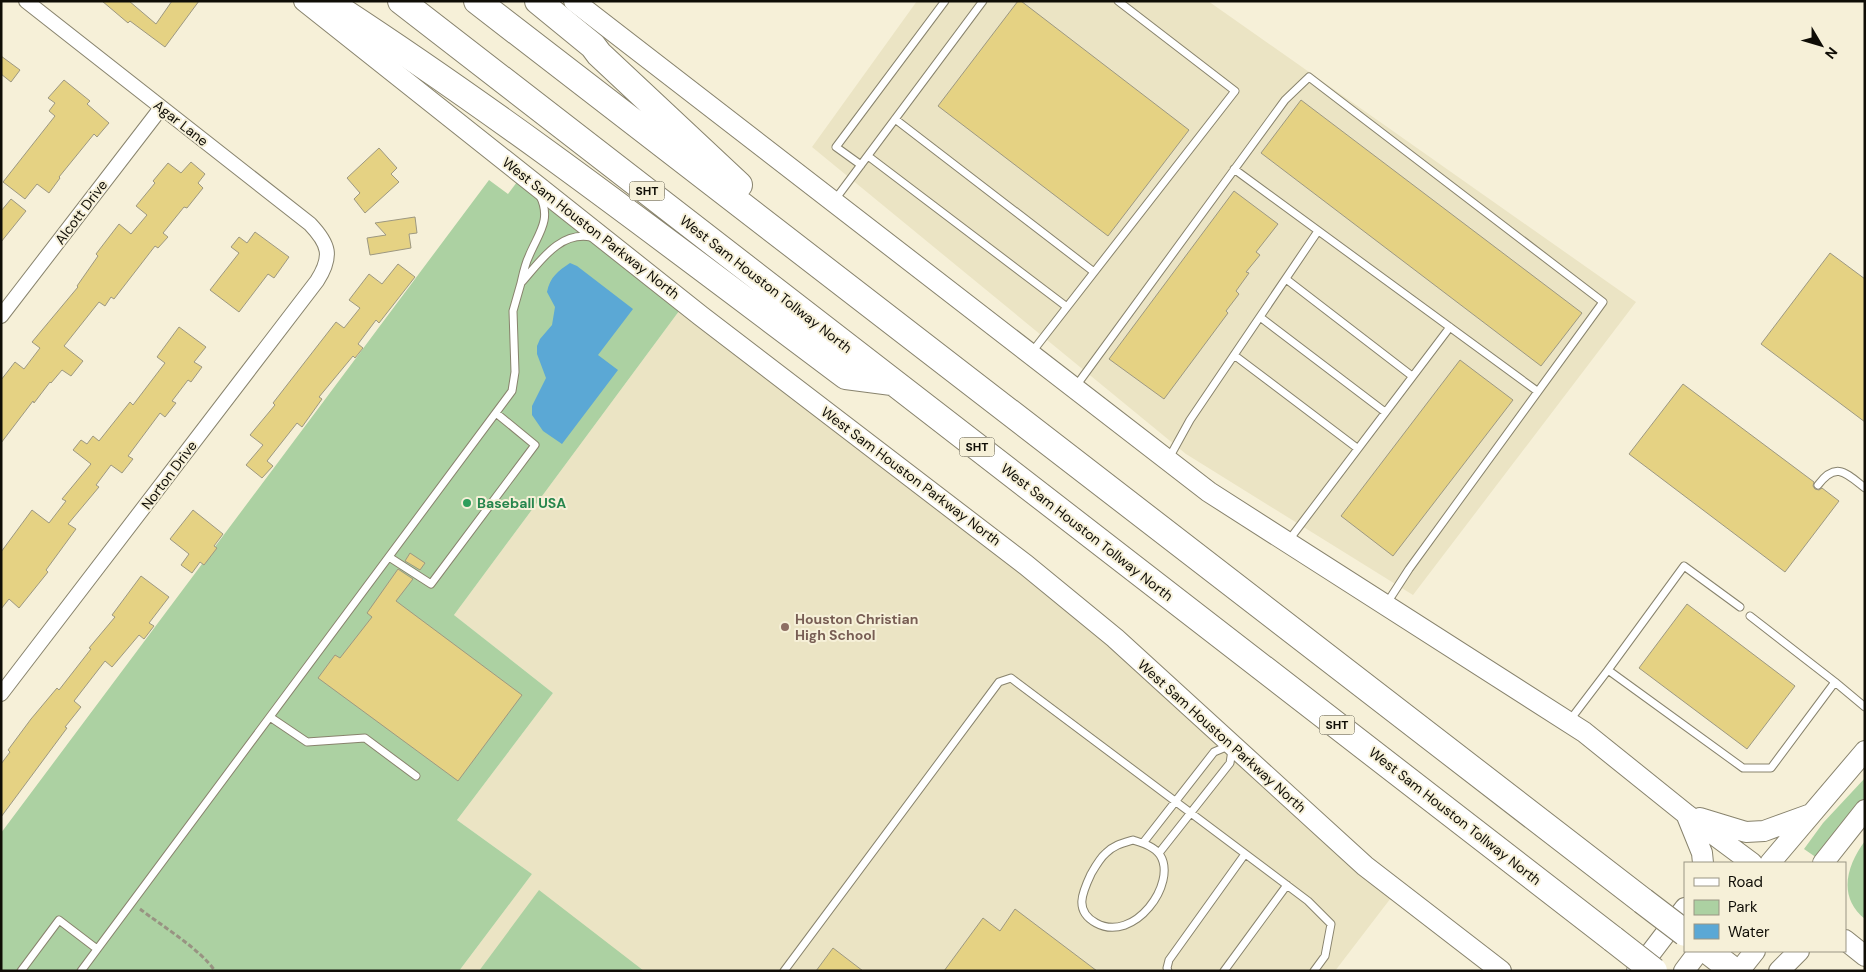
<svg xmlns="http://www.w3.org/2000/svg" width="1866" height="972" viewBox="0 0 1866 972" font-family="'DM Sans',sans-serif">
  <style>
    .built { fill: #ebe4c4 }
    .green { fill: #acd1a2 }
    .water { fill: #5ba8d5 }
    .building { fill: #e5d283; stroke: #9d9881 }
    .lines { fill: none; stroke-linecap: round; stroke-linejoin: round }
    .service-casing { stroke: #88836d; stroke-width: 9 }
    .minor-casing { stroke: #88836d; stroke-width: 16 }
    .secondary-casing { stroke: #88836d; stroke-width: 22 }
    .motorway-casing { stroke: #88836d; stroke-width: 28 }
    .path { stroke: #989382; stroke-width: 3; stroke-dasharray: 5 2.5; stroke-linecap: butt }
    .service { stroke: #fff; stroke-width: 7 }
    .minor { stroke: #fff; stroke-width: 14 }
    .secondary { stroke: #fff; stroke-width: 20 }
    .motorway { stroke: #fff; stroke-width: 26 }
    .motorway-bridge-casing { stroke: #88836d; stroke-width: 28; stroke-linecap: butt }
    .motorway-bridge { stroke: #fff; stroke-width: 26 }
    .leisure-dot { fill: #2e9e5b; stroke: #f6f0d8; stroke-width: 2 }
    .education-dot { fill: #8d6e63; stroke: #f6f0d8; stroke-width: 2 }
    .labels { text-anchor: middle; stroke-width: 4; stroke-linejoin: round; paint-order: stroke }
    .shield { fill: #f6f0d8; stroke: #545145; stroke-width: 1 }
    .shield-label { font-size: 12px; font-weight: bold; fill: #0f0d06 }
    .street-label { font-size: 14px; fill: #0f0d06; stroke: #f6f0d8 }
    .leisure-label { font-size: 14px; font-weight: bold; fill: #27864d; stroke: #f6f0d8; text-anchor: start }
    .education-label { font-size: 14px; font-weight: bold; fill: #785e54; stroke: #f6f0d8; text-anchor: start }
  </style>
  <rect width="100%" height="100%" fill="#f6f0d8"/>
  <path class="built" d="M917 1H1208L1636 302 1413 595 1186 454 812 147Z
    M685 303 1026 565 1397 890 1335 971H459L532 874 457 820 553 693 454 615Z"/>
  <path class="green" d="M523 174 685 303 454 615 553 693 457 820 532 874 459 971H1V833L489 180 508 194Z
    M1865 778V799L1817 858 1804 849 1823 823Z
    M1865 841V919C1837 897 1847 865 1865 841Z
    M539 890 644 971H479Z"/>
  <path class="water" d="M570 263 577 266 633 309 598 355 618 370 562 444 543 431 532 415V406L546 378 537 354V346L540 339 552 325 555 307 547 292C550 277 558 271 570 263Z"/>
  <path class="building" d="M102 1H129L156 24 172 1H199L165 47 130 21 128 23Z
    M1018 1H1021L1189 130 1108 236 938 106Z
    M1 56 20 70 11 82 1 74Z
    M64 80 90 101 87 104 109 123 97 137 94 134 59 177 60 178 49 193 37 184 25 199 3 182 55 116 49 111 55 103 48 98Z
    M1301 100 1582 313 1541 366 1261 153Z
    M379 148 397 168 391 174 399 182 365 213 354 199 360 193 347 178Z
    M191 162 205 174 198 183 203 188 187 208 184 207 163 233 168 237 158 248 155 246 114 299 111 297 105 306 99 302 64 346 83 361 71 376 62 370 51 383 50 382 34 403 33 401 1 443V380L15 362 24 369 40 348 32 342 78 287 77 286 98 256 96 254 119 224 131 234 147 215 136 206 155 183 153 181 168 163 181 173Z
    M1234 191 1278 224 1256 252 1260 255 1246 272 1249 273 1236 291 1239 294 1226 311 1228 313 1164 399 1109 359Z
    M11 199 26 211 1 242V211Z
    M415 217 417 233 409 234 411 248 370 255 367 238 386 235 375 223Z
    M255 232 289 257 274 278 268 274 239 312 210 290 239 253 231 247 239 237 247 243Z
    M1830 253 1865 279V422L1761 344Z
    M398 264 415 277 379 323 376 320 358 344 363 348 355 358 353 356 319 397 322 399 302 427 297 423 267 461 273 466 262 478 246 465 263 445 250 435 275 405 273 403 336 322 344 328 360 308 349 300 369 274 382 284Z
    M179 327 206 347 194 362 202 367 191 382 188 380 172 401 176 403 165 417 160 413 128 456 133 459 122 473 111 465 96 485 99 487 68 524 76 529 46 570 48 572 19 608 9 599 1 609V552L32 510 49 523 66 501 62 499 91 464 73 450 81 440 87 444 93 436 99 441 130 402 133 405 165 363 157 357Z
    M1460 360 1513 400 1393 556 1341 516Z
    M1683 384 1814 482 1813 486 1815 489 1819 490 1822 488 1839 501 1785 572 1629 454Z
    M193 510 223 534 214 546 217 548 204 565 200 562 192 573 181 565 189 554 170 539Z
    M410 553 425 563 420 570 405 561Z
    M398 569 413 579 396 601 522 695 458 781 318 678 335 655 340 658 372 617 367 613Z
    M141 576 169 597 149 623 154 626 144 639 139 635 112 667 105 661 74 701 81 707 65 727 67 728 1 817V764L10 752 8 750 31 719 57 688 59 690 91 649 89 648 115 617 112 615Z
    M1687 604 1795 686 1747 749 1639 668Z
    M1015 909 1097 971H944L983 918 1000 931Z
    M833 948 863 971H816Z"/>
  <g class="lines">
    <g class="service-casing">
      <path id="service" d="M895 119 1094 272
        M868 156 1067 307
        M861 165 836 147 945 1
        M1234 169 1537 391
        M540 196C552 220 538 234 529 256 525 264 523 274 521 283 540 262 559 231 591 237
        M834 201 983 1
        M1286 279 1412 376
        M1260 317 1385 412
        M1032 352 1235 91 1118 1
        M1234 355 1357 448
        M1076 386 1285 100 1309 77 1603 302 1409 569 1387 603
        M1169 458 1190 420 1318 231
        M1818 485C1836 461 1846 473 1865 488
        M1289 540 1450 327
        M389 557 431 584 535 445 496 413
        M1750 616 1835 682
        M1608 670 1684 566 1740 607
        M270 717 307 742 365 738 416 776
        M1570 720 1608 670 1743 768H1771L1835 682 1865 707
        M1133 840C1142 843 1154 846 1160 855 1178 883 1134 944 1096 923 1074 911 1082 893 1091 874 1095 867 1100 858 1106 853 1114 845 1123 843 1133 840Z
        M1143 843 1214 752 1233 744 1230 763 1159 853
        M21 971 59 920 97 949
        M81 971 512 391 515 372 513 311 521 283
        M784 971 999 682 1011 678 1308 901 1331 924 1325 956 1314 971
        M1168 971 1167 968 1169 960 1245 854
        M1224 971 1287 885"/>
    </g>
    <g class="minor-casing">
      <path id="minor" d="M1 316 161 108
        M1 694 317 281C333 256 329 244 310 224L26 1"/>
    </g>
    <g class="secondary-casing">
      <path id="secondary" d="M304 1 701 316 1026 565 1115 638 1365 866 1501 971
        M574 1 1209 492 1584 732 1686 814 1752 863
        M1687 816 1702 853 1703 863
        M1700 818 1746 832 1764 831 1811 814
        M1770 863 1865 751
        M1823 863 1865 810
        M1845 940 1865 956
        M1637 971 1685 908
        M1684 971 1699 951
        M1739 971 1755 951
        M1779 971 1799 951"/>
    </g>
    <g class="motorway-casing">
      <path id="motorway" d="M327 1C506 117 675 248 846 376L892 382
        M401 1 1613 939
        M477 1 1643 901
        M538 1 593 46 599 54 739 185
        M1708 951 1734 971"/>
    </g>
    <path class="path" d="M140 909C162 926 200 949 215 971"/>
    <use href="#service" class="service"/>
    <use href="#minor" class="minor"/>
    <use href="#secondary" class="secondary"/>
    <use href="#motorway" class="motorway"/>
    <g class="motorway-bridge-casing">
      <path id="motorway-bridge" d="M1643 901 1685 933
        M1613 939 1654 971"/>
    </g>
    <use href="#motorway-bridge" class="motorway-bridge"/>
  </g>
  <circle class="leisure-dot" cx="467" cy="503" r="5"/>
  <circle class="education-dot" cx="785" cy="627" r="5"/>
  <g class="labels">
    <g class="shield">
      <rect x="629.5" y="181.5" width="35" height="19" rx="4"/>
      <rect x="959.5" y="437.5" width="35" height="19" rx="4"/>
      <rect x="1319.5" y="715.5" width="35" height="19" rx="4"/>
    </g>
    <g class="shield-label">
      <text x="647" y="195">SHT</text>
      <text x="977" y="451">SHT</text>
      <text x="1337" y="729">SHT</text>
    </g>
    <g class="street-label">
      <text transform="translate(181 123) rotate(38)" y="5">Agar Lane</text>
      <text transform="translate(81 212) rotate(-53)" y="5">Alcott Drive</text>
      <text transform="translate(591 228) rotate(38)" y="5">West Sam Houston Parkway North</text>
      <text transform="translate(766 284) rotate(38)" y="5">West Sam Houston Tollway North</text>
      <text transform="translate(169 475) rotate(-53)" y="5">Norton Drive</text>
      <text transform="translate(911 476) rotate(37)" y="5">West Sam Houston Parkway North</text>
      <text transform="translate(1087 532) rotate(38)" y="5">West Sam Houston Tollway North</text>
      <text transform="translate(1222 736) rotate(42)" y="5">West Sam Houston Parkway North</text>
      <text transform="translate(1455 816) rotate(38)" y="5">West Sam Houston Tollway North</text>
    </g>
    <g class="leisure-label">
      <text x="477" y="508">Baseball USA</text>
    </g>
    <g class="education-label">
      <text x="795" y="624">Houston Christian<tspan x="795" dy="16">High School</tspan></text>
    </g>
  </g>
  <rect width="1866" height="972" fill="none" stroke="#0f0d06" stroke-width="5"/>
  <rect x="1684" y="862" width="162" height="90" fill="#f6f0d8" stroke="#9a9584"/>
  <rect x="1694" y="878" width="25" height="8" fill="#ffffff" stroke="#9a9584"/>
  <text x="1728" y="887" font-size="15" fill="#0f0d06">Road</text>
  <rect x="1694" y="900" width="25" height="15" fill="#acd1a2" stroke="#9a9584"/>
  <text x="1728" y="912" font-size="15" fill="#0f0d06">Park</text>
  <rect x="1694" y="924" width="25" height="15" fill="#5ba8d5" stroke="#9a9584"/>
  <text x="1728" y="937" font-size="15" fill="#0f0d06">Water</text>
  <g transform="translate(1821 45) rotate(128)" stroke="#f6f0d8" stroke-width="4" paint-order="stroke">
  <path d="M0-4L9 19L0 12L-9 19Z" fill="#0f0d06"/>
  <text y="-8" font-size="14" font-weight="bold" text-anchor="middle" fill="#0f0d06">N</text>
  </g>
</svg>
